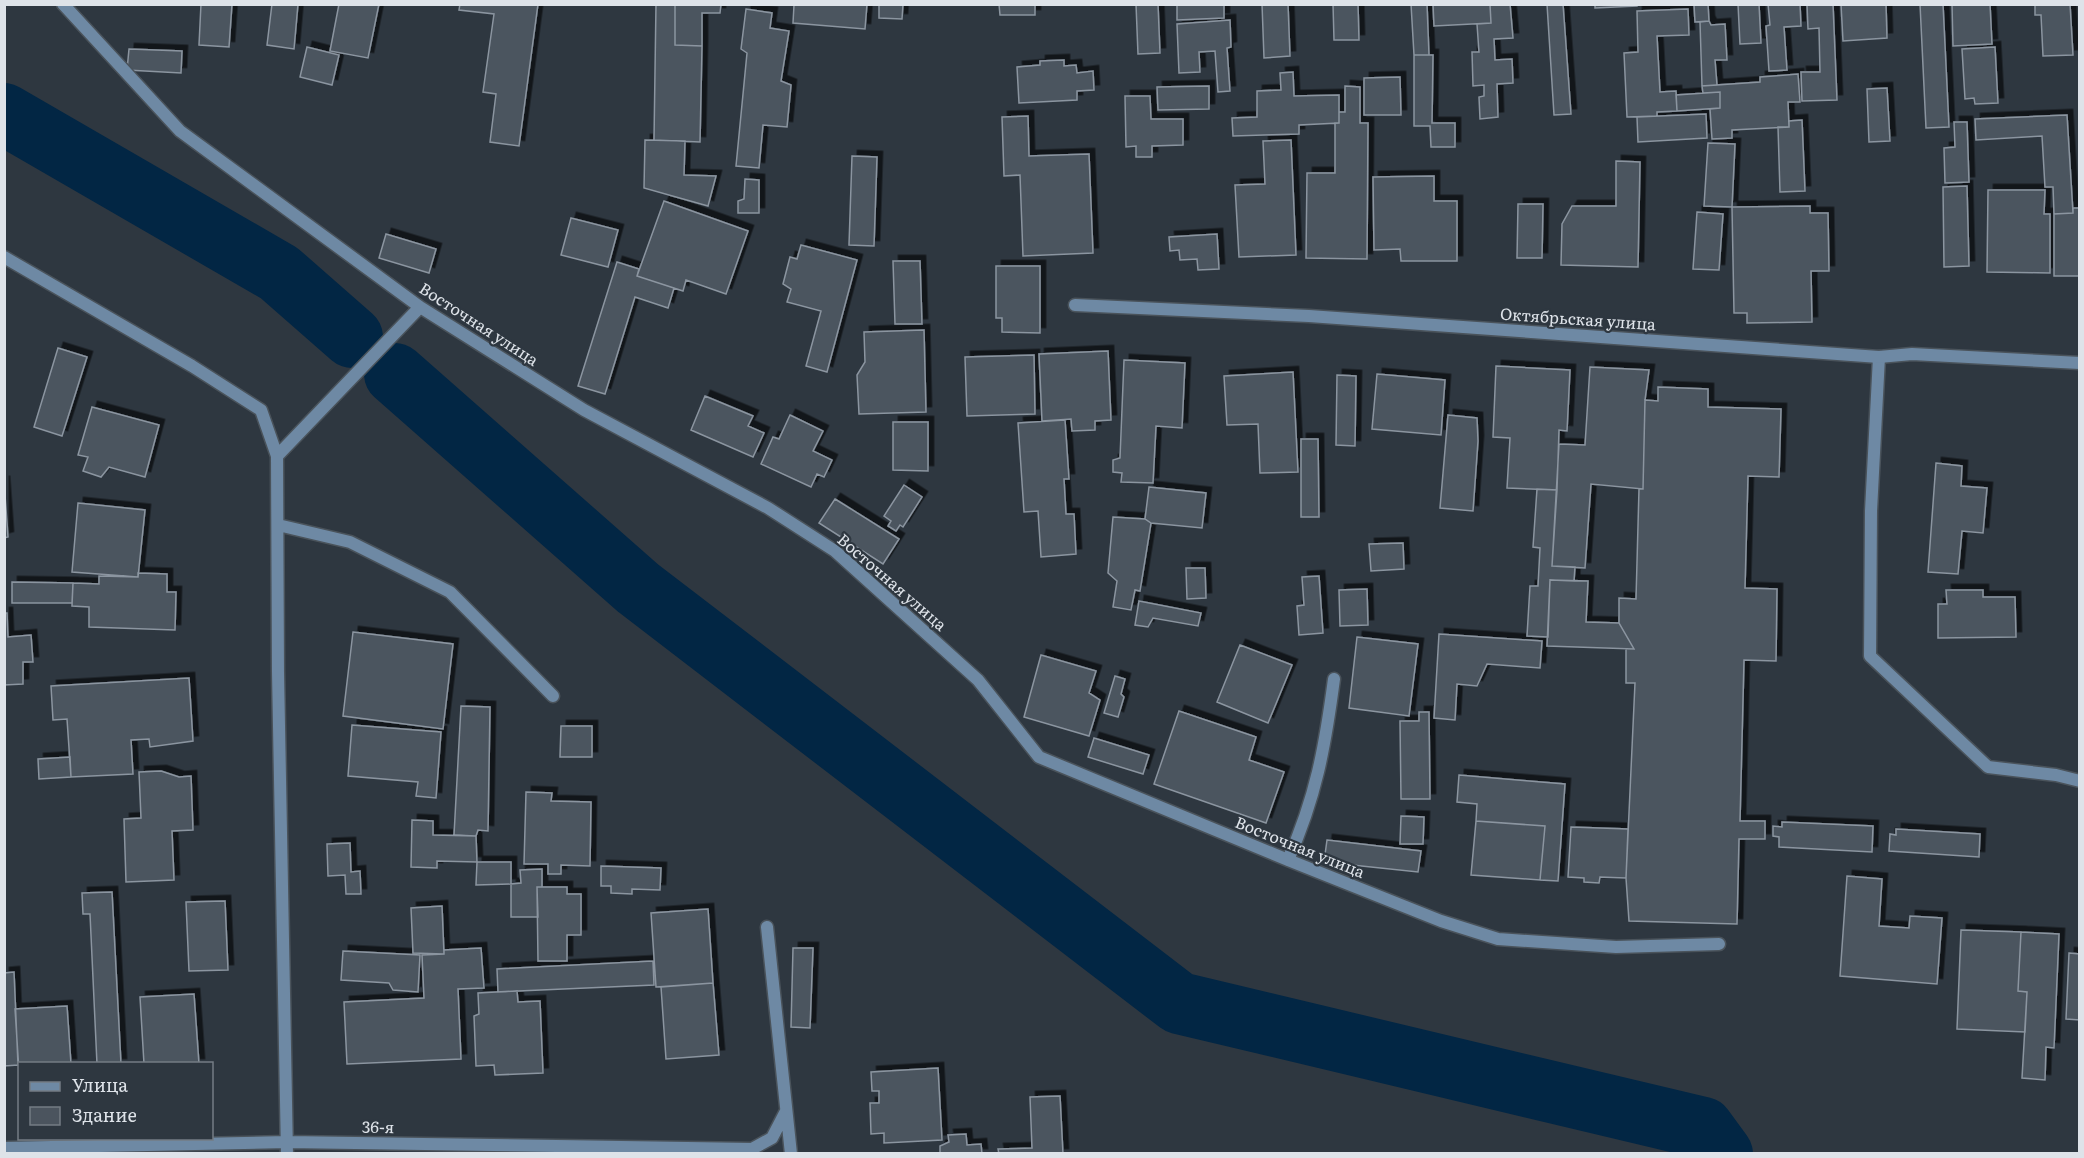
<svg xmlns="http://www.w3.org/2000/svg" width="2084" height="1158" viewBox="0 0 2084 1158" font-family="Literata,serif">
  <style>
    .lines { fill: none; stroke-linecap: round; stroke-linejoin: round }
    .river { stroke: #022644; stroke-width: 62 }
    .building { fill: #4b545e; stroke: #8b95a0; stroke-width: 1.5; filter: url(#shadow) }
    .service-casing { stroke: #4a535b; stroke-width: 15 }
    .minor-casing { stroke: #4a535b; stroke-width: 15 }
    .service { stroke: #6e89a4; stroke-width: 12 }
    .minor { stroke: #6e89a4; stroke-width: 12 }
    .labels { text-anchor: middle; stroke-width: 4.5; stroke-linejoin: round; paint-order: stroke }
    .street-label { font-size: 16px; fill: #dee3e9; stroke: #2e3740 }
  </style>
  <defs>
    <filter id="shadow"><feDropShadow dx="5.5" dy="-5.5" stdDeviation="0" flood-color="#0009"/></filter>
  </defs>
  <rect width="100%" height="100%" fill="#2e3740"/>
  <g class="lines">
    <path class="river" d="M4 114 279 273 352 337
      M395 374 638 588 1179 1003 1703 1128 1722 1154"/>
  </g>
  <path class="building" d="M201 4H232L229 47 199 45Z
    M272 4H298L294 49 267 45Z
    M339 4H379L368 58 330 51Z
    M460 4H538L519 146 490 142 496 94 483 92 494 14 459 10Z
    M656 4H675V45L702 46 700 142 654 140Z
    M675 4H721L720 13H702V46L675 45Z
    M787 4H867L865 29 793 23 794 5Z
    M879 4H903L902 19 879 18Z
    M999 4H1035V15H1000Z
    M1136 4H1158L1160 53 1138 54Z
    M1177 4H1224V18L1177 20Z
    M1262 4H1288L1290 56 1264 58Z
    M1333 4H1358L1359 40H1334Z
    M1411 4H1427L1429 55H1414Z
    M1433 4H1490L1491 23 1434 26Z
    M1510 4 1513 38 1494 39 1495 60 1512 59 1513 83 1497 84 1498 117 1480 119 1479 97 1484 96V85L1473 86 1472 52H1479L1477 24 1491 23 1490 5Z
    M1547 4H1563L1571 114 1554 115Z
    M1595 4H1637V6L1595 8Z
    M1694 4H1708L1709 21 1695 22Z
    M1738 4H1759L1761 43 1740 44Z
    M1768 4H1800L1801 26 1784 27 1787 70 1769 71 1766 26 1770 25Z
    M1807 4H1833L1837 100 1802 101 1801 72H1820L1819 28 1808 29Z
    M1841 4H1886L1887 38 1843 41Z
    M1920 4H1943L1949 127 1926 128Z
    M1952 4H1990L1992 44 1953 46Z
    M2035 4H2070L2073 55 2043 56 2041 15H2035Z
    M746 9 772 13 770 28 789 31 781 81 791 85 787 127 763 125 759 168 736 166 747 53 741 49Z
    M1688 9 1689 35 1657 36 1660 92 1676 91 1677 111 1657 112V116L1627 117 1624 53 1638 52 1637 11Z
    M1230 20 1231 47 1227 48 1230 91 1218 92 1215 51 1199 52 1200 72 1179 73 1177 24Z
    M1709 21 1711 25 1725 24 1727 60H1715L1717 85 1702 86 1700 22Z
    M307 47 339 55 332 85 300 77Z
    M1995 47 1998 103 1975 104 1974 98 1965 99 1962 49Z
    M129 49 182 51 181 73 127 70Z
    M1414 55H1433L1432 123H1455V147H1431L1430 126H1414Z
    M1064 60V66L1076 65 1077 73 1093 71 1094 90 1077 91V100L1019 103 1017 67 1040 65V61Z
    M1293 72 1294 96 1339 95V123L1299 125V134L1233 136 1232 118 1257 117V91L1281 90 1280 73Z
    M1798 74 1800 102H1788L1789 127 1732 130V138L1712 139 1710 109 1720 108V92L1703 93 1702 86 1760 82V77Z
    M1400 77 1401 115H1364V78Z
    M1209 86V109L1158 110 1157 87Z
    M1345 86 1360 87V123H1368L1367 259 1306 258 1307 173H1335V123H1339V112H1345Z
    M1887 88 1890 141 1869 142 1867 89Z
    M1720 92V108L1677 111 1676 95Z
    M1125 96H1150L1151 119H1183V145L1152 146V157H1136V146L1126 147Z
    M1706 114 1707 138 1638 142 1637 117Z
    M2067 115 2073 213 2054 214 2053 187H2045L2042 136 1976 140 1975 119Z
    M1028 116 1029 156 1089 154 1093 253 1023 256 1020 175 1004 176 1002 117Z
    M1802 120 1805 191 1780 192 1778 127H1789V121Z
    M1954 122H1967L1969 182 1945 183 1944 148 1955 147Z
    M645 140 685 141 684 175 716 176 708 206 644 188Z
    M1291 140 1296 255 1239 257 1235 185 1265 184 1263 141Z
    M1708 143 1735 144 1732 207 1704 206Z
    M852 156 877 157 874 246 849 245Z
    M1616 161 1640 162 1638 267 1561 265 1562 224 1572 206H1616Z
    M1434 176V201H1457V261H1401L1400 249 1374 250 1373 177Z
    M745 179 759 180V213H738V201L744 199Z
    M1967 186 1969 266 1944 267 1943 187Z
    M1988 190H2045L2044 214H2050V273L1987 272Z
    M664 201 748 231 726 294 686 280 683 291 637 276Z
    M1518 204H1543L1542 258H1517Z
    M1810 206V213H1828L1829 271H1811L1812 322 1747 323V313H1734L1732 207Z
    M2073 208H2080V276H2054V214L2073 213Z
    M1697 212 1723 214 1719 270 1693 269Z
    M571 218 618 230 608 267 561 255Z
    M386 234 436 249 429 273 379 258Z
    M1217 234 1219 269 1198 270 1197 259 1180 260 1179 250 1170 251 1169 237Z
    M801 245 857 260 827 372 806 366 821 311 787 302 791 289 783 284 790 257 797 259Z
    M893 261H920L922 324H895Z
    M617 262 639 269 637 276 674 288 668 308 635 297 605 394 578 386Z
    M996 266H1040V333L1002 332V318H996Z
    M924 330 926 412 859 414 857 375 865 362 864 332Z
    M58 348 87 357 62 436 34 427Z
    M1108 351 1111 420 1095 421V430L1072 431 1071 419 1042 421 1039 354Z
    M1034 355 1035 414 967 416 965 357Z
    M1124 360 1185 363 1182 428 1156 426 1153 483 1121 482 1122 473 1113 472V460L1120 458Z
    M1496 366 1570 370 1567 431 1559 430 1557 490 1507 488 1510 438 1493 437Z
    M1590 367 1649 370 1645 400 1643 489 1591 484 1585 568 1552 566 1559 444 1585 445Z
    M1293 372 1298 472 1260 473 1258 424 1227 425 1224 376Z
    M1377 374 1445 380 1441 435 1372 429Z
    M1337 375 1356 376 1355 446 1336 445Z
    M1658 387 1708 389V407L1781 409 1779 477 1748 476 1745 588 1777 589 1776 661 1744 660 1740 821H1765V839H1739L1737 924 1629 921 1626 878 1635 683H1626V649H1634L1619 623V598L1636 599 1639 489H1643L1645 400 1658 401Z
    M705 396 753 416 748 426 764 433 753 457 691 430Z
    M92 407 159 425 145 477 109 467 101 477 83 471 88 457 78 455Z
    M790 415 823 431 813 451 832 460 824 477 817 474 811 487 761 464 773 437 779 439Z
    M1448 415 1477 418 1478 441 1473 511 1440 508Z
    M1065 420 1069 479H1064L1066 514H1074L1076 554 1041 557 1038 511 1024 512 1018 423Z
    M893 422H928V471L893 470Z
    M1301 439H1318L1319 517H1301Z
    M1936 463 1962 466 1961 486 1987 488 1983 533 1962 531 1958 574 1928 572Z
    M4 481 8 537 4 538Z
    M904 485 922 497 903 527 900 525 896 531 888 526 891 521 884 516Z
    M1149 487 1206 493 1202 528 1151 523 1145 519Z
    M1537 489 1557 490 1552 566 1575 567 1574 581 1550 580 1548 637 1527 636 1530 586H1538L1540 548 1533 547Z
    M835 499 899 539 883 564 819 523Z
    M78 503 145 510 138 577 72 572Z
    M1113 517 1145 519 1151 523 1140 591 1135 590 1131 610 1113 607 1117 581 1108 573Z
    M1403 543 1404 569 1371 571 1369 544Z
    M1186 568H1205L1206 598 1187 599Z
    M138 573 167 574V592H176L175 630 89 627V607L72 606 73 583 99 584V576L138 577Z
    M1319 576 1323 633 1299 635 1297 606 1304 605 1302 577Z
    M1550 580 1588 581 1586 622 1619 623 1634 649 1547 646Z
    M12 582 73 583 72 603H12Z
    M1367 589 1368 625 1340 626 1339 590Z
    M1946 590H1983V597H2015L2016 637 1938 638V604H1947Z
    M1139 601 1201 613 1198 626 1153 618 1148 627 1135 625Z
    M4 613H7L8 637 31 635 33 662H23V684L4 685Z
    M353 632 453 644 443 729 343 716Z
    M1439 634 1542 641 1540 668 1487 664 1477 686 1457 684 1455 720 1434 718Z
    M1357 637 1418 644 1409 716 1349 708Z
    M1240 645 1292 665 1268 723 1217 702Z
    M1041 655 1096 671 1089 693 1100 700 1089 736 1024 717Z
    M1115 676 1125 679 1121 694 1124 697 1118 717 1104 713Z
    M189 678 193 741 150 747 149 739 131 740 133 774 71 777 67 719 53 720 51 686Z
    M461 706 490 707 488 831 478 830 476 836 454 835Z
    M1179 711 1256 737 1249 760 1284 772 1266 823 1154 784Z
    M1419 712H1429L1430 799H1401L1400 721H1419Z
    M352 725 441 732 436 798 416 796 418 782 348 776Z
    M561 726H592V757H560Z
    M1094 738 1149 755 1143 774 1088 757Z
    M70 757 71 777 39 779 38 759Z
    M161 771 179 777 191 776 193 830 172 831 174 880 126 882 124 819 141 818 139 772Z
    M1459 775 1565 784 1558 881 1540 880 1545 826 1476 821 1477 804 1457 802Z
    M526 792 552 793 551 801 591 802 590 866 561 865V874H548V864H524Z
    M1401 816 1424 817 1423 844H1400Z
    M412 820 433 821V835L476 836 477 862 437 861V868L411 867Z
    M1476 821 1545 826 1540 880 1471 875Z
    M1782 822 1873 826 1872 852 1779 847V837L1773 836V826L1782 827Z
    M1571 827 1628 829 1626 878 1600 877 1599 883 1584 882V878L1568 877Z
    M1896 829 1980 834 1979 857 1889 851 1890 834 1896 835Z
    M1327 840 1421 851 1418 872 1324 862Z
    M350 843 351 872 360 871 361 894H346L345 875 328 876 327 844Z
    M477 862H511V884L476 885Z
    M601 866 661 868 660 890 632 889V894L611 893V886H601Z
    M542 869V887H537L538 917H511V884L521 883 520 870Z
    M1847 876 1882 879 1879 926 1909 928 1910 916 1942 918 1937 984 1840 976Z
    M537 887H567V894H581V935H567V961H538Z
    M112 892 121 1064H97L90 914H83L82 893Z
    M225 901 228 970 189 971 186 902Z
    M442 906 444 954 413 953 411 908Z
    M708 909 713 983 656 987 651 913Z
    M1961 930 2021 932 2018 991 2027 992 2025 1032 1957 1029Z
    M2021 932 2059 934 2054 1048 2046 1047 2045 1080 2022 1078 2027 992 2018 991Z
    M481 948 484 988 458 989 461 1059 347 1064 344 1002 424 998 422 955 444 954V950Z
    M793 948H813L810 1028 791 1027Z
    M343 951 420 955 418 992 393 990 389 983 341 980Z
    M2069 953 2080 954V1020L2066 1019Z
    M653 961 654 985 498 992 497 969Z
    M14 972 18 1065 4 1066V973Z
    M713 983 719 1055 666 1059 661 987Z
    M517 991 518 1002 540 1001 543 1073 495 1075 494 1065 476 1066 474 1016 479 1014 478 993Z
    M194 994 199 1064H144L140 997Z
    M67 1006 71 1064H20L19 1071 15 1009Z
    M938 1068 942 1140 884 1143V1133L871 1134 870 1103H879V1091H872L871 1072Z
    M1060 1096 1063 1154H999L998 1149 1032 1148 1030 1097Z
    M966 1134 967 1145 981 1144 982 1154H940V1146L949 1142 948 1135Z"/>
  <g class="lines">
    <g class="service-casing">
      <path id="service" d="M1879 357 1871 511 1870 656 1988 767 2056 775 2080 781"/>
    </g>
    <g class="minor-casing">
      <path id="minor" d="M63 4 180 131 420 307 584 410 768 508 835 551 978 680 1039 757 1288 860 1441 921 1498 939 1616 947 1719 944
        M4 257 192 366 261 410 277 456 278 672 287 1154
        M1075 305 1309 316 1879 357 1912 354 2080 363
        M277 456 420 307
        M278 525 350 542 450 592 553 696
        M1288 860C1316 797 1325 747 1334 679
        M767 927 791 1154
        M4 1148 287 1142 752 1149
        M752 1149 772 1138 786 1111"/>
    </g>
    <use href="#service" class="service"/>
    <use href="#minor" class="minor"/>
  </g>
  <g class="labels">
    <g class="street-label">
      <text transform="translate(1578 319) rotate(4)" y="6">Октябрьская улица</text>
      <text transform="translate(479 324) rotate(33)" y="6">Восточная улица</text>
      <text transform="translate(892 582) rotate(41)" y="6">Восточная улица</text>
      <text transform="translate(1300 847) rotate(22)" y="6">Восточная улица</text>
      <text transform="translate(378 1127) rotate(1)" y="6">36-я</text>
    </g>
  </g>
  <rect width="2084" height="1158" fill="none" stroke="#dee3e9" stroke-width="12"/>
  <rect x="18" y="1062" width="195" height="78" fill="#2e3740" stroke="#747c84" stroke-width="1.5"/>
  <rect x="30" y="1082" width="30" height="9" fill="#6e89a4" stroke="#747c84" stroke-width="1.5"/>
  <text x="72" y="1092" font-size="18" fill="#dee3e9">Улица</text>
  <rect x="30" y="1107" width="30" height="18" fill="#4b545e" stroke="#747c84" stroke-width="1.5"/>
  <text x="72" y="1122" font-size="18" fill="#dee3e9">Здание</text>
</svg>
